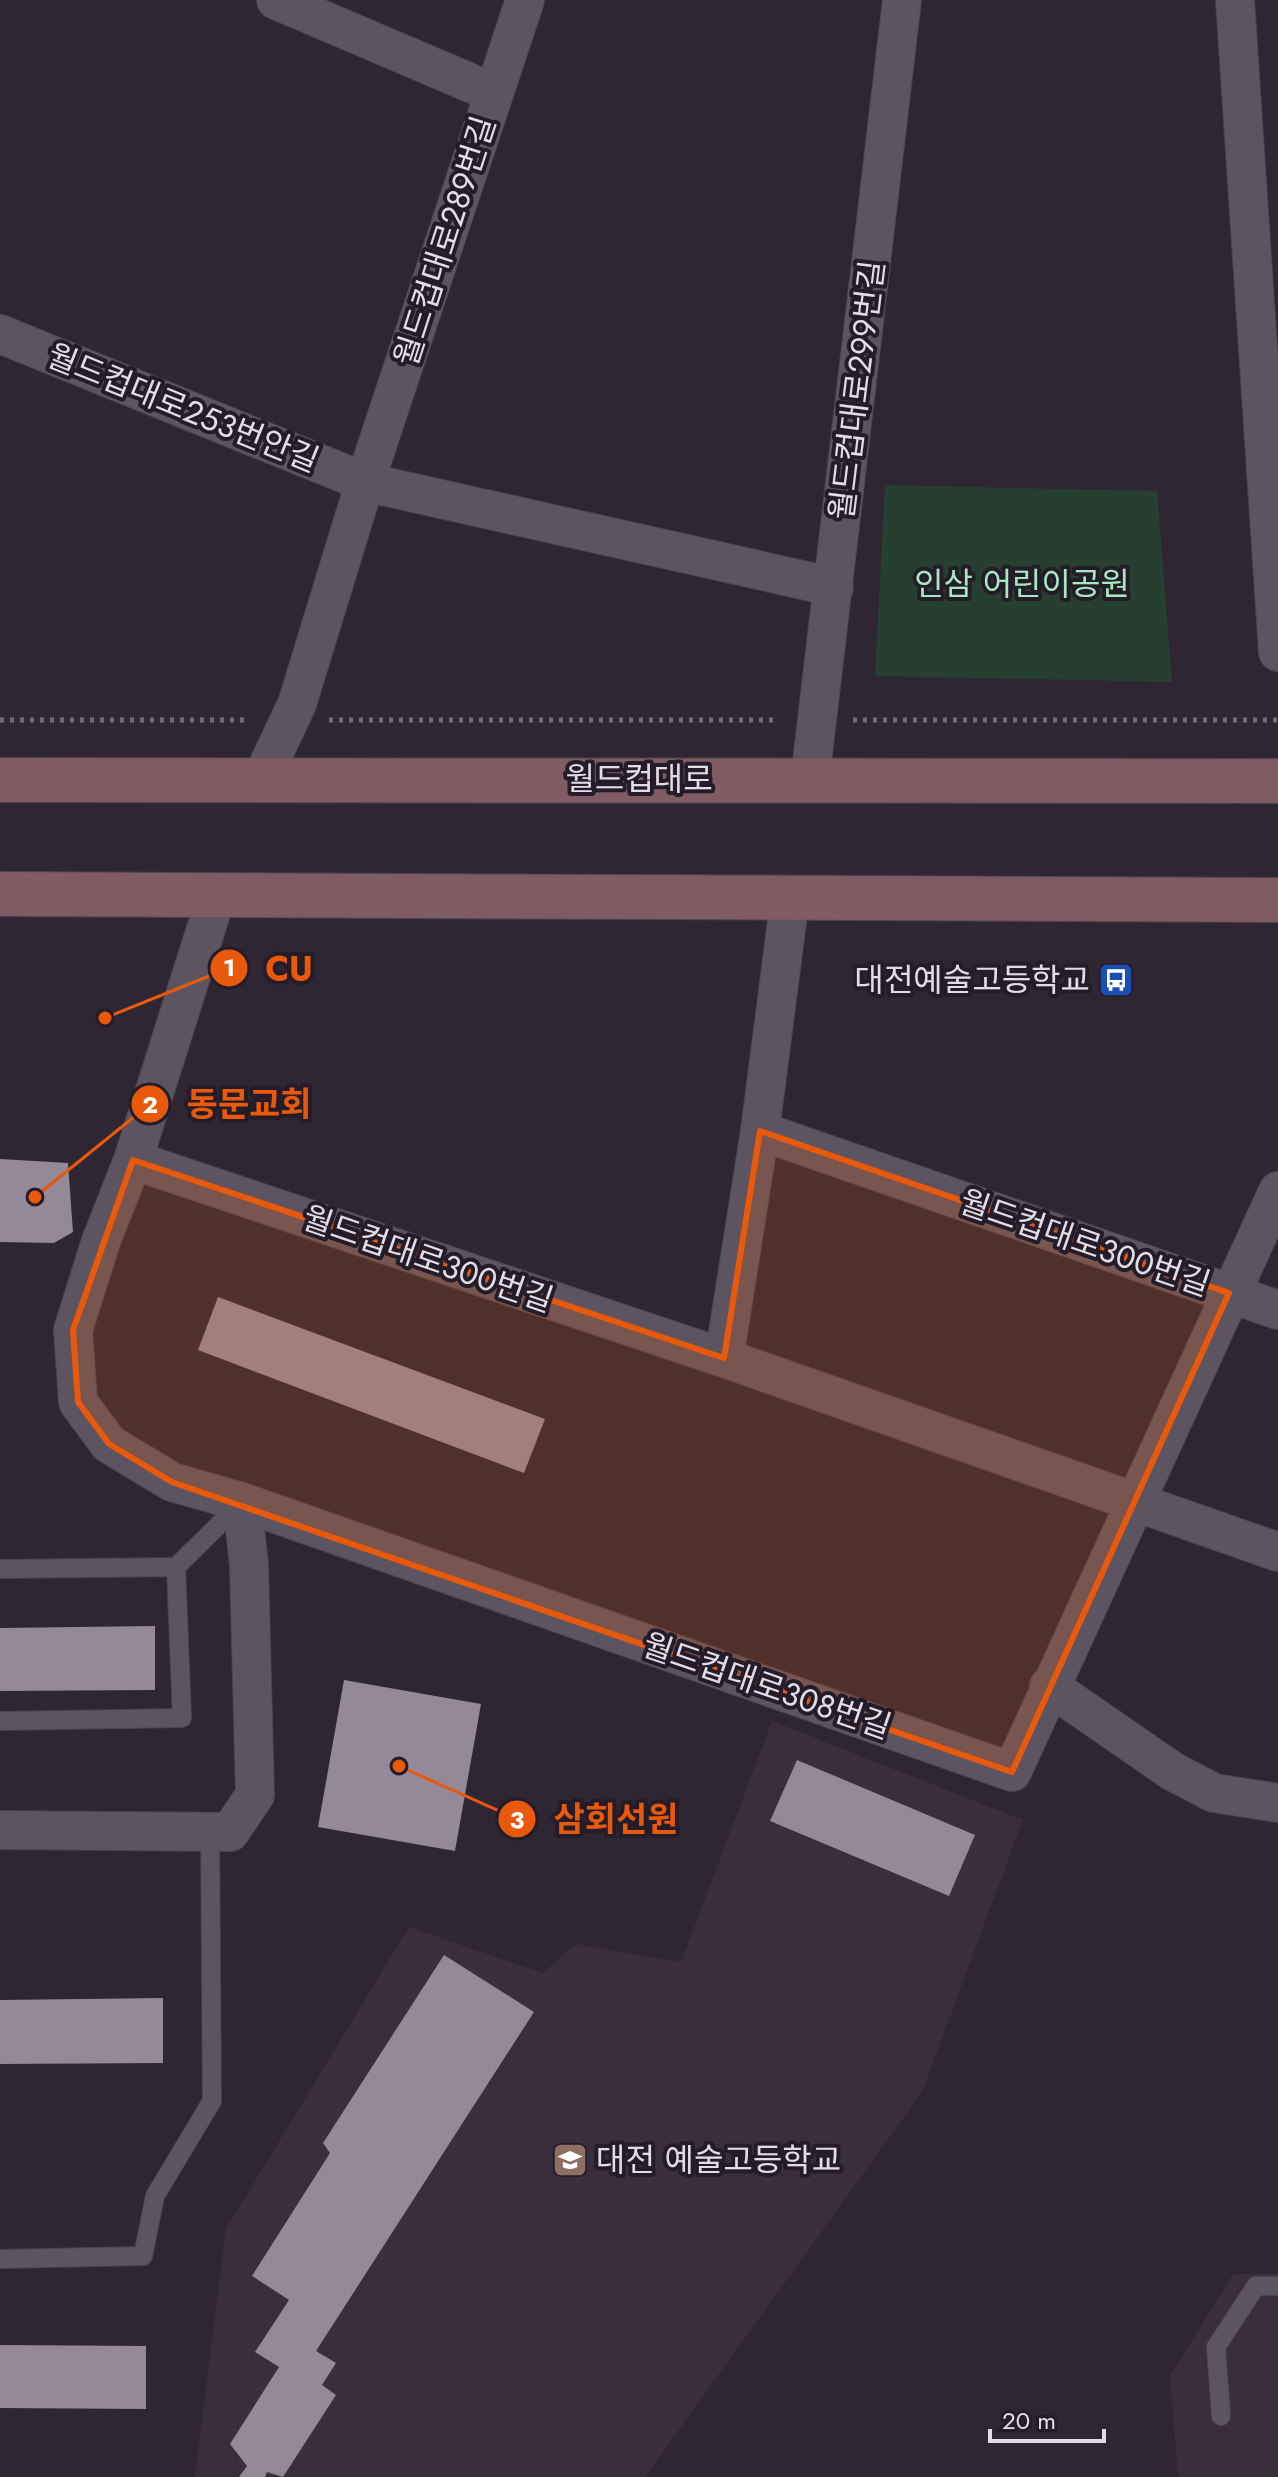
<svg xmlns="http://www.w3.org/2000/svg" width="1278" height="2477" viewBox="0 0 1278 2477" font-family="Jost,'Noto Sans KR',sans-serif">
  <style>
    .built { fill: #392d3e }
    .green { fill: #273f31 }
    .building { fill: #938998 }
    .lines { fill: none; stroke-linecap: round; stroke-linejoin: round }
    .lane-casing { stroke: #4b444e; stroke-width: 20 }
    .street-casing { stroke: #4b444e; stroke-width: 40 }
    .secondary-casing { stroke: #4b444e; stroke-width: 46 }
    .path { stroke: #726b76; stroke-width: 5; stroke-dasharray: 4 6; stroke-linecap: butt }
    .lane { stroke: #5d5461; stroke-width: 18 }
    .street { stroke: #5d5461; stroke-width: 38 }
    .secondary { stroke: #805b64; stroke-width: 44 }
    .marked { fill: #e8590c; fill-opacity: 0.2; stroke: #e8590c; stroke-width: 6; stroke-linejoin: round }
    .labels { text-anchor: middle; stroke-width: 8; stroke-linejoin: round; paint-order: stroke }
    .street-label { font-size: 32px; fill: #e2dde5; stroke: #241c28 }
    .park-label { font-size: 32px; fill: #a4e9bf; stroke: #241c28 }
    .poi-label { font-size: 32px; fill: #e2dde5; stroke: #241c28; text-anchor: end }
    .leader { fill: none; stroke: #e8590c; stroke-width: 3 }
    .callout-dot { fill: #e8590c; stroke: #241c28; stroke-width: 3 }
    .mark-label { font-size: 24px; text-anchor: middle; font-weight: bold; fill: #fff }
    .callout-label { font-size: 34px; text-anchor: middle; font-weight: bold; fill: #e8590c; stroke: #241c28; stroke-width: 8; stroke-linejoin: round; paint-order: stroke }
  </style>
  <rect width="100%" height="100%" fill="#2e2632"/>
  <path class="built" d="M772 1721 1023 1820 922 2092 645 2477H195L226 2229 409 1927 543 1973 576 1944 681 1962Z
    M1233 2274H1278V2477H1178L1170 2376Z"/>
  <path class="green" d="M885 485 1157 491 1172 682 875 676Z"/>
  <path class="building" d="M0 1159 68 1163 73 1232 54 1243 0 1242Z
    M218 1297 545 1419 524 1473 198 1350Z
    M155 1626V1690L0 1691V1628Z
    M344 1680 481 1704 455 1851 318 1827Z
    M797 1760 975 1835 949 1896 770 1821Z
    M444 1955 534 2012 316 2351 336 2363 322 2385 336 2395 283 2477 267 2472 265 2477H239L247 2466 230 2444 279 2367 255 2352 289 2300 252 2276 330 2153 323 2143Z
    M163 1998V2063L0 2064V2000Z
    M0 2345 146 2346V2409L0 2408Z"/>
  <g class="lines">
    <g class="lane-casing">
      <path id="lane" d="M0 1569 176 1567 240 1504
        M0 1721 182 1718 176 1567
        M0 2259 143 2256 155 2196 212 2101 210 1832
        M1221 2416 1216 2347 1256 2286H1278"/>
    </g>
    <g class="street-casing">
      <path id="street" d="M276 0 494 93
        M1235 0 1278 652
        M0 334 365 482 834 587
        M262 778 297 704 365 482 525 0
        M810 779 902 0
        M760 1131 1278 1310
        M133 1160 724 1358 1278 1552
        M724 1358 760 1131 790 898
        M242 1502 1012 1772 1278 1191
        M1049 1686 1172 1771 1214 1793 1278 1803
        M0 1830 230 1832 255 1795 249 1565 242 1502 172 1482 109 1444 78 1402 73 1330 101 1241 133 1160 217 894"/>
    </g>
    <g class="secondary-casing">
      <path id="secondary" d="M0 780 1278 781
        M0 894 1278 900"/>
    </g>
    <path class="path" d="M0 720H247
      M329 720H779
      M853 720H1278"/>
    <use href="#lane" class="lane"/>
    <use href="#street" class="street"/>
    <use href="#secondary" class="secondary"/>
  </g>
  <path class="marked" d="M760 1131 1229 1293 1012 1772 172 1482 109 1444 78 1402 73 1330 133 1160 724 1358Z"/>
  <defs>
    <g id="bus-square" transform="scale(1.8)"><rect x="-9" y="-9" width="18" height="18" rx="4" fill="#1a4fb4" stroke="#241c28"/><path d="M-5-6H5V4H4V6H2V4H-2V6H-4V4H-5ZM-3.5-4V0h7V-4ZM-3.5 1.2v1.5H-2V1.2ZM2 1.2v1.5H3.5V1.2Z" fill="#fff"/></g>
    <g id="school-square" transform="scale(1.8)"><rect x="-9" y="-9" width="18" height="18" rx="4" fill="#8d6e63" stroke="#241c28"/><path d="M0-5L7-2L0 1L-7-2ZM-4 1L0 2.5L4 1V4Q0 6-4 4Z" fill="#fff"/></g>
  </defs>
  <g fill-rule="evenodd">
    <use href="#bus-square" x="1116" y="980"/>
    <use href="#school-square" x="570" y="2160"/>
  </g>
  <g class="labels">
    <g class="street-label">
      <text transform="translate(445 241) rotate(-72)" y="11">월드컵대로289번길</text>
      <text transform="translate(857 390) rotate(-83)" y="11">월드컵대로299번길</text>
      <text transform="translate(183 408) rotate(22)" y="11">월드컵대로253번안길</text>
      <text x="639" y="790">월드컵대로</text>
      <text transform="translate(1085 1243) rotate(19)" y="11">월드컵대로300번길</text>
      <text transform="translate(428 1259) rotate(19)" y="11">월드컵대로300번길</text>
      <text transform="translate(767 1686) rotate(19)" y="11">월드컵대로308번길</text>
    </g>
    <g class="park-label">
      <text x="1022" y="595">인삼 어린이공원</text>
    </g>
    <g class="poi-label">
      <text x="1090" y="991">대전예술고등학교</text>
      <text x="596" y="2171" text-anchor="start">대전 예술고등학교</text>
    </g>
  </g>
  <path class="leader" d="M105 1018L229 968M35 1197L150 1104M399 1766L517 1819"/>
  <g class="callout-dot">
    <circle cx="105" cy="1018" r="8"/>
    <circle cx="35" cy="1197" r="8"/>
    <circle cx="399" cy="1766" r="8"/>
    <circle cx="229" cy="968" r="20"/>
    <circle cx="150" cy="1104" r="20"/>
    <circle cx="517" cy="1819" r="20"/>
  </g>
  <g class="mark-label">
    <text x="229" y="976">1</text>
    <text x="150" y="1113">2</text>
    <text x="517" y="1828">3</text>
  </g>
  <g class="callout-label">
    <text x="289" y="980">CU</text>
    <text x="249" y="1116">동문교회</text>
    <text x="616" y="1831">삼회선원</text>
  </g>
  <path d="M990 2429v12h114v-12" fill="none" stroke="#e2dde5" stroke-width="4"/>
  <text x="1002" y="2429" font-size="24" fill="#e2dde5" stroke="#241c28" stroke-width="6" paint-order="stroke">20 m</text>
</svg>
